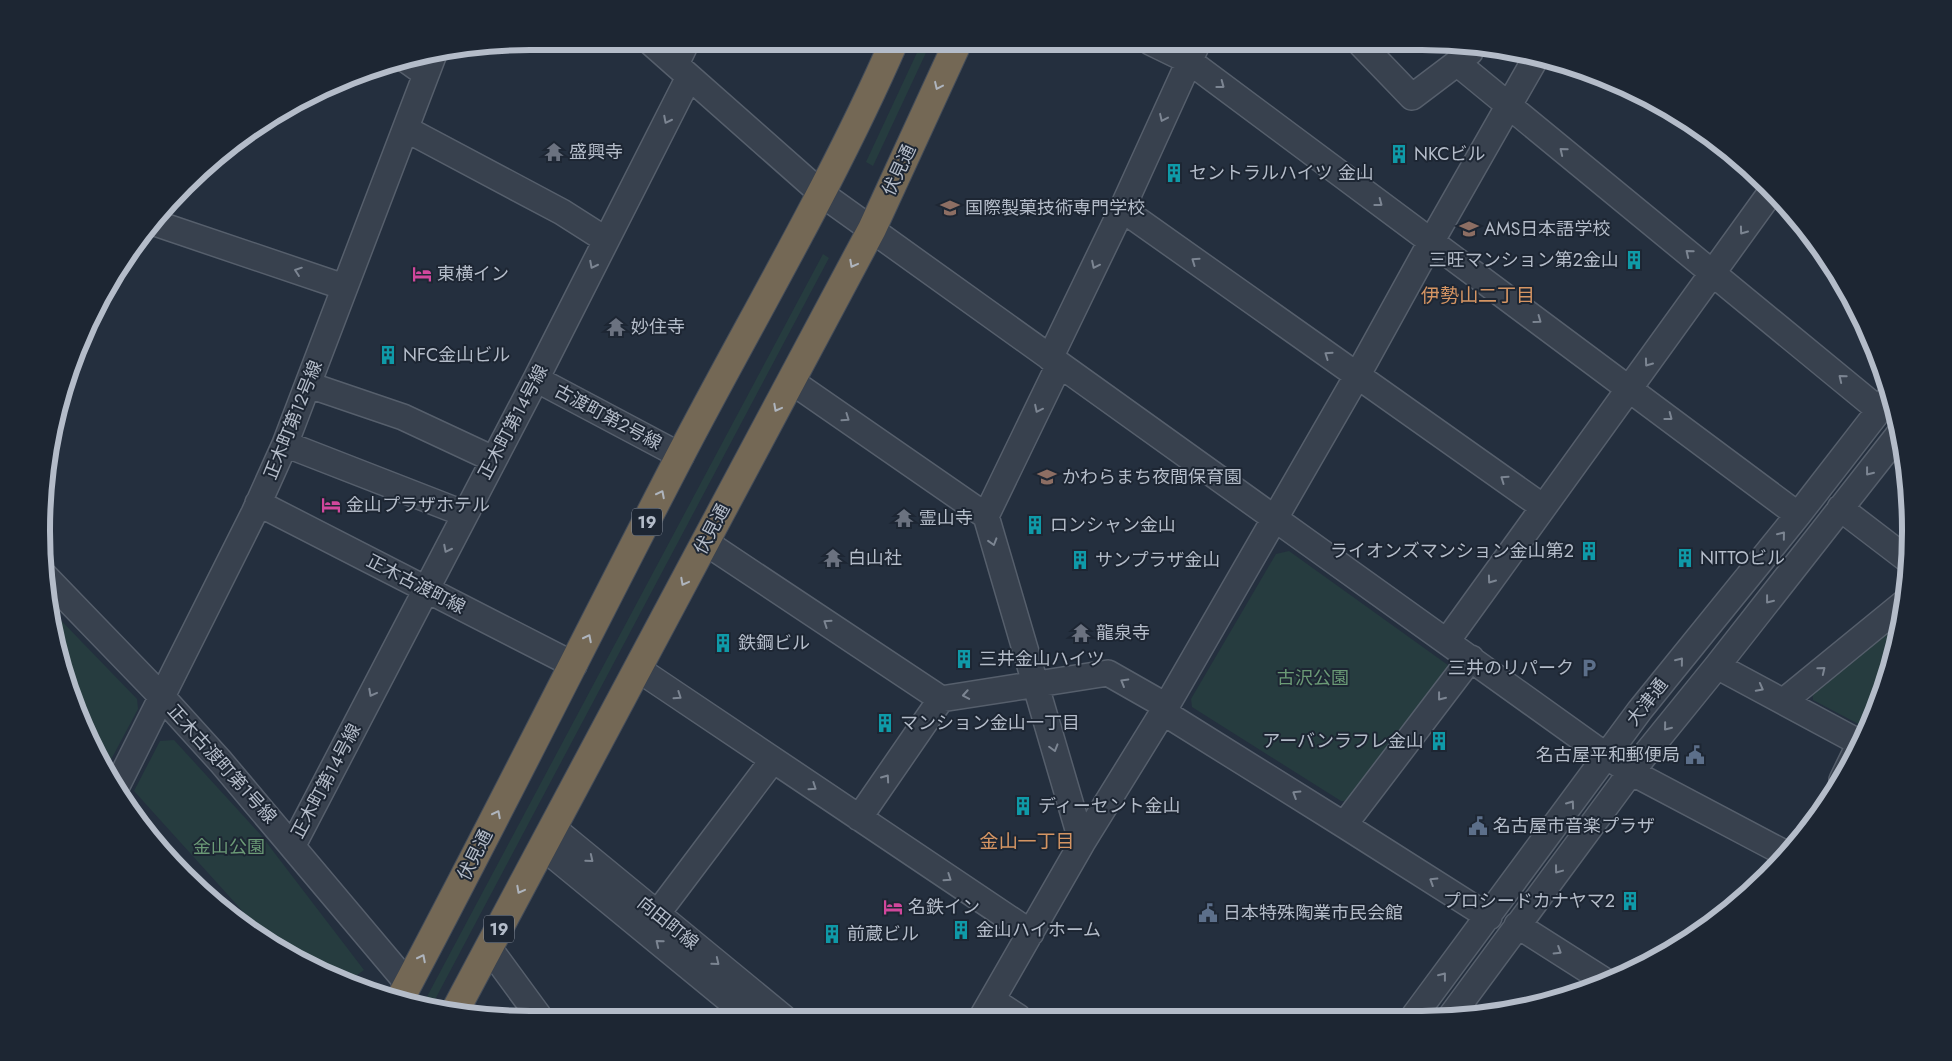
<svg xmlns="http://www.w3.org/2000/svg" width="1952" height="1061" viewBox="0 0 1952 1061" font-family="Jost,'Noto Sans JP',sans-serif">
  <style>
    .green { fill: #263c3f }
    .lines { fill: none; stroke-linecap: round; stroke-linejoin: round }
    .minor-casing { stroke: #565f6c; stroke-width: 28 }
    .highway-casing { stroke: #434c59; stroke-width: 30 }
    .minor { stroke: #38414e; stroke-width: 25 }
    .highway { stroke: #746855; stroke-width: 28 }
    .rail-casing { stroke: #5a6575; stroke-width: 5.5 }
    .rail { stroke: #1d2633; stroke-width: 4; stroke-dasharray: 11; stroke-linecap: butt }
    .oneway { stroke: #7c8592 }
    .oneway2 { stroke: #aeb4bd }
    .labels { text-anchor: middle; stroke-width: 4; stroke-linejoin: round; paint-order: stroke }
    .shield { fill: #1d2633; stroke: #878f9c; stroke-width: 1 }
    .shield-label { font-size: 16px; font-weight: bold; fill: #b4bcc9 }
    .poi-label { font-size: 18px; fill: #b4bcc9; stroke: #1d2633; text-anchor: start }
    .street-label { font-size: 18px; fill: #b4bcc9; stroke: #1d2633 }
    .park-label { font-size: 18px; fill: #6b9a76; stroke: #1d2633 }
    .neighbourhood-label { font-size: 19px; fill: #d59563; stroke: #1d2633 }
    .rim { fill: none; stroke: #b4bcc9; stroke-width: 6 }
  </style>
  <rect width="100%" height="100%" fill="#242f3e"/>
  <path class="green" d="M922 42H931L873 166 866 162Z
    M823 254 829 258 431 1007 422 1006Z
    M1289 551 1452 668 1350 802 1341 801 1192 707 1191 699 1276 554Z
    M50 609 137 699 138 709 106 769 79 718 58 657Z
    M1902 614 1885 687 1866 728 1813 700 1812 687Z
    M174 740 260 834 364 970 353 978 357 984 286 954 276 948 134 791 160 741Z"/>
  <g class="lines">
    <g class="minor-casing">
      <path id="minor" d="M649 41 822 194 1606 756 1631 772 1788 855
        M1150 42 1189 61 1798 515
        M1359 42 1412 97 1457 63 1879 410
        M405 59 426 74
        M1457 63 1470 52 1463 44
        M676 64 687 41
        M406 129 562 212 606 240
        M1122 209 1543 507
        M152 222 344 287
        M1050 358 1122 209 1198 42
        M536 379 681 456
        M791 381 986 516 1082 843
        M309 385 403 417 493 459
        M285 444 465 514
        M258 503 574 665
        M1840 508 1908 560
        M986 516 1059 365
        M705 542 941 699 1108 673 1166 706
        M45 576 163 698 221 762 408 984
        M1447 641 1771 192
        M1717 666 1860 743
        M638 669 1031 933
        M1784 701 1905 602
        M1163 712 1344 825 1489 917
        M1842 780 1860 743
        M116 788 254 513 285 444 435 51
        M859 818 941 699
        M1344 825 1471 658
        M553 828 784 1018
        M293 845 536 379 689 77
        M543 847 751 1018
        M657 914 773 760
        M1517 925 1605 981
        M489 948 541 1019
        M992 1000 1018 1017
        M1414 1016 1640 710 1798 515 1891 395
        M1451 1016 1631 772 1717 666 1899 434
        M982 1017 1082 843 1163 712 1357 376 1431 242 1537 56"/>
    </g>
    <g class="highway-casing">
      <path id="highway" d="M399 1001C495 821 586 637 680 456 752 318 832 184 894 42
        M455 1011 872 229 958 42"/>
    </g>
    <use href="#minor" class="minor"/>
    <use href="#highway" class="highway"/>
    <g class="rail-casing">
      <path id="rail" d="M117 790 171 851 240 924"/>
    </g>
    <use href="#rail" class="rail"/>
  </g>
  <defs><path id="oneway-chevron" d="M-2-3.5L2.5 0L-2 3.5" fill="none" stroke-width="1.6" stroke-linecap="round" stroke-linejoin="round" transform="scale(1.25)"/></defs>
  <g class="oneway">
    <use href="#oneway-chevron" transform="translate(1221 85) rotate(37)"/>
    <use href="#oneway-chevron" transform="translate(1163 118) rotate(115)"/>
    <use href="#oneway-chevron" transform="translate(667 120) rotate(117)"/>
    <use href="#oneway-chevron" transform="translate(1563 151) rotate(-141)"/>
    <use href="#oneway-chevron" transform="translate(1379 203) rotate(37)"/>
    <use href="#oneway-chevron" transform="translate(1743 231) rotate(126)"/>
    <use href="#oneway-chevron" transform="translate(1689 253) rotate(-141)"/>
    <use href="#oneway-chevron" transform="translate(1195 261) rotate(-145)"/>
    <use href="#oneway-chevron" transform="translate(593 265) rotate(117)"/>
    <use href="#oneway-chevron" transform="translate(1095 265) rotate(116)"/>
    <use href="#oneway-chevron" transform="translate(298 271) rotate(-161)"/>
    <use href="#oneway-chevron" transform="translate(1538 320) rotate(36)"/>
    <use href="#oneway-chevron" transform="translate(1328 355) rotate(-145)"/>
    <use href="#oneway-chevron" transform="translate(1648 363) rotate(126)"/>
    <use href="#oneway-chevron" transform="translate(1842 378) rotate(-141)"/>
    <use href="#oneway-chevron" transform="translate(1038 409) rotate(116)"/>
    <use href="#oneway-chevron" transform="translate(1669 417) rotate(37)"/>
    <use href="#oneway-chevron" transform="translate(846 418) rotate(35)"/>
    <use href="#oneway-chevron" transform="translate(1869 472) rotate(128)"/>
    <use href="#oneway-chevron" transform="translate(1504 479) rotate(-145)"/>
    <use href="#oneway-chevron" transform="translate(1782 535) rotate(-51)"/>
    <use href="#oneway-chevron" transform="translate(993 542) rotate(73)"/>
    <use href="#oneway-chevron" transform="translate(447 549) rotate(117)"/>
    <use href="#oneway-chevron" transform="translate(1491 580) rotate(126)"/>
    <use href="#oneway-chevron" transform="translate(1769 600) rotate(128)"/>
    <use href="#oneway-chevron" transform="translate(827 623) rotate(-146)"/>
    <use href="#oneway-chevron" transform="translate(1680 661) rotate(-51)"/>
    <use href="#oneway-chevron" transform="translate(1822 670) rotate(-39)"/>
    <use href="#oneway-chevron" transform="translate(1124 682) rotate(-150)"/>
    <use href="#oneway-chevron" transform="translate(1760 688) rotate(28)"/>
    <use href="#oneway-chevron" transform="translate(372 693) rotate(118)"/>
    <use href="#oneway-chevron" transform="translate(966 695) rotate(170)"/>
    <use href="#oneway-chevron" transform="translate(678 696) rotate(34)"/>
    <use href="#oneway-chevron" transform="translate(1441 697) rotate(128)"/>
    <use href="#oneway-chevron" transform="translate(1667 727) rotate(129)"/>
    <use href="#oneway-chevron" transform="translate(1054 748) rotate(74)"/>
    <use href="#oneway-chevron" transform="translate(886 778) rotate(-55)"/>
    <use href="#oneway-chevron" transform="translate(813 787) rotate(34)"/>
    <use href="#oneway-chevron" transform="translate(1296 794) rotate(-148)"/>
    <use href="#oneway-chevron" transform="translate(1571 804) rotate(-54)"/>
    <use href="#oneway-chevron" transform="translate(590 859) rotate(39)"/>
    <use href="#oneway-chevron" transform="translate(1558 870) rotate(127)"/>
    <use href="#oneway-chevron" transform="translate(948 878) rotate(34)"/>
    <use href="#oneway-chevron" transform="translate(1433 881) rotate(-148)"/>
    <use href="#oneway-chevron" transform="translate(659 943) rotate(-141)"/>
    <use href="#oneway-chevron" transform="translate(1558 951) rotate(32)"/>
    <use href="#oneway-chevron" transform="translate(716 962) rotate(39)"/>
    <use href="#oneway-chevron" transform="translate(1443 976) rotate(-52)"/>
  </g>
  <g class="oneway2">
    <use href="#oneway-chevron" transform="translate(938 86) rotate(115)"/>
    <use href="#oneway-chevron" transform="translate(853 264) rotate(118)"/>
    <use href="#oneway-chevron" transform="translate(777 408) rotate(118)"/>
    <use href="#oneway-chevron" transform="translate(661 494) rotate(-63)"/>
    <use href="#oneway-chevron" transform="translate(684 582) rotate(118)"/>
    <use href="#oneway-chevron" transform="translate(588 638) rotate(-63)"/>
    <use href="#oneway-chevron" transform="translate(497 814) rotate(-63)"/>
    <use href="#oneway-chevron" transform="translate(520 890) rotate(118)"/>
    <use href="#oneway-chevron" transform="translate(422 958) rotate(-63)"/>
  </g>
  <defs>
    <g id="temple-bare" transform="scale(1.5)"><path d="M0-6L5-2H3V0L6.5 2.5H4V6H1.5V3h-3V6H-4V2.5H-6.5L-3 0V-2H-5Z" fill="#6b7280" stroke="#1d2633" stroke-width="2.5" paint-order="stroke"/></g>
    <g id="building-bare" transform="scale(1.5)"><path d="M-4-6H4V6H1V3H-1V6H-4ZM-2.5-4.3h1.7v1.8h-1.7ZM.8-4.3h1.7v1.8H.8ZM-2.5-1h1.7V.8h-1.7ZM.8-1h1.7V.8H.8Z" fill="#0f9aa8" stroke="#1d2633" stroke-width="2.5" paint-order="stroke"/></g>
    <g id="university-bare" transform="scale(1.5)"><path d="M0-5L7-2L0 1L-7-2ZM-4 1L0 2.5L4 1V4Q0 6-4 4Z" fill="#8d6e63" stroke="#1d2633" stroke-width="2.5" paint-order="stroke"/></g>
    <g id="hotel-bare" transform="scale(1.5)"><path d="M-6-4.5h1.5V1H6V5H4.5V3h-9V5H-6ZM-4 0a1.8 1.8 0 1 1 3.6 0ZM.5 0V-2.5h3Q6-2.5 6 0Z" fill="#d1479c" stroke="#1d2633" stroke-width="2.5" paint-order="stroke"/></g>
    <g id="school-bare" transform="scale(1.5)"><path d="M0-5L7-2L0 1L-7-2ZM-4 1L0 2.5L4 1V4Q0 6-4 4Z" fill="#8d6e63" stroke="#1d2633" stroke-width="2.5" paint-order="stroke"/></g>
    <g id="parking-bare" transform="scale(1.5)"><path d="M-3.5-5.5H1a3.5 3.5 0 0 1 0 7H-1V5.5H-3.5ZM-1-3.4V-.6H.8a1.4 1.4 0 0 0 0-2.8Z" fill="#5c6f8a" stroke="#1d2633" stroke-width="2.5" paint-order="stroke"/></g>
    <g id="civic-bare" transform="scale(1.5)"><path d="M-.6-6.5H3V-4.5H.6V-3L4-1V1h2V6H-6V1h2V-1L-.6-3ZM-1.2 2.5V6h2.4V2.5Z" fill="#5c6f8a" stroke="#1d2633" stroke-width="2.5" paint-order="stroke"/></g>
  </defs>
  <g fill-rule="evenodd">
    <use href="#temple-bare" x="554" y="152"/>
    <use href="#building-bare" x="1399" y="154"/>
    <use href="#building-bare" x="1174" y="173"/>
    <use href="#university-bare" x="950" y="208"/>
    <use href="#university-bare" x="1469" y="229"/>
    <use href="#building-bare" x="1634" y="260"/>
    <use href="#hotel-bare" x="422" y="274"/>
    <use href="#temple-bare" x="616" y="327"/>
    <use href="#building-bare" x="388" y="355"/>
    <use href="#school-bare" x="1047" y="477"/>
    <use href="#hotel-bare" x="331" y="505"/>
    <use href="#temple-bare" x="904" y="518"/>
    <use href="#building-bare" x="1035" y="525"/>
    <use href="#building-bare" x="1589" y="551"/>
    <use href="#temple-bare" x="833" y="558"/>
    <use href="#building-bare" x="1685" y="558"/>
    <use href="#building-bare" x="1080" y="560"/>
    <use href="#temple-bare" x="1081" y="633"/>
    <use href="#building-bare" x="723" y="643"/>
    <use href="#building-bare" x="964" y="659"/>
    <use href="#parking-bare" x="1589" y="668"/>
    <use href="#building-bare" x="885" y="723"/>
    <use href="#building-bare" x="1439" y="741"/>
    <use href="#civic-bare" x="1695" y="755"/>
    <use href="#building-bare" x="1023" y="806"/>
    <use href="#civic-bare" x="1478" y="826"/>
    <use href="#building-bare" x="1630" y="901"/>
    <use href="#hotel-bare" x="893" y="907"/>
    <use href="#civic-bare" x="1208" y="913"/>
    <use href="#building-bare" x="961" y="930"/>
    <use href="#building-bare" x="832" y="934"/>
  </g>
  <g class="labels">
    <g class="shield">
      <rect x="632" y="508.5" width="30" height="27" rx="4"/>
      <rect x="484" y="915.5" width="30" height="27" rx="4"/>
    </g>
    <g class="shield-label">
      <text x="647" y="528">19</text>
      <text x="499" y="935">19</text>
    </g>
    <g class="poi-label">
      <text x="569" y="158">盛興寺</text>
      <text x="1414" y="160">NKCビル</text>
      <text x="1189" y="179">セントラルハイツ 金山</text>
      <text x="965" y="214">国際製菓技術専門学校</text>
      <text x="1484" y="235">AMS日本語学校</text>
      <text x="1619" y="266" text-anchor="end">三旺マンション第2金山</text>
      <text x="437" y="280">東横イン</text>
      <text x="631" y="333">妙住寺</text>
      <text x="403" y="361">NFC金山ビル</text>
      <text x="1062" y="483">かわらまち夜間保育園</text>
      <text x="346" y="511">金山プラザホテル</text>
      <text x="919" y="524">霊山寺</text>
      <text x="1050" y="531">ロンシャン金山</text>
      <text x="1574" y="557" text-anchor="end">ライオンズマンション金山第2</text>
      <text x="848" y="564">白山社</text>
      <text x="1700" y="564">NITTOビル</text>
      <text x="1095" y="566">サンプラザ金山</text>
      <text x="1096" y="639">龍泉寺</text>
      <text x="738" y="649">鉄鋼ビル</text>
      <text x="979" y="665">三井金山ハイツ</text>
      <text x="1574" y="674" text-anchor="end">三井のリパーク</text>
      <text x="900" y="729">マンション金山一丁目</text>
      <text x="1424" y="747" text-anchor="end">アーバンラフレ金山</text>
      <text x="1680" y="761" text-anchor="end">名古屋平和郵便局</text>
      <text x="1038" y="812">ディーセント金山</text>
      <text x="1493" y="832">名古屋市音楽プラザ</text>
      <text x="1615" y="907" text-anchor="end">プロシードカナヤマ2</text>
      <text x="908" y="913">名鉄イン</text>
      <text x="1223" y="919">日本特殊陶業市民会館</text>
      <text x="976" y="936">金山ハイホーム</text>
      <text x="847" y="940">前蔵ビル</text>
    </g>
    <g class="street-label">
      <text transform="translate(899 170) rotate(-65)" y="6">伏見通</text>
      <text transform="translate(608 417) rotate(28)" y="6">古渡町第2号線</text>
      <text transform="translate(293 420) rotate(-68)" y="6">正木町第12号線</text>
      <text transform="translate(513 422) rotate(-62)" y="6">正木町第14号線</text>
      <text transform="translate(712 529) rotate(-62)" y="6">伏見通</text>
      <text transform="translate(416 584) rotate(27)" y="6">正木古渡町線</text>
      <text transform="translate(1647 702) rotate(-52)" y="6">大津通</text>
      <text transform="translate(222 764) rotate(48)" y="6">正木古渡町第1号線</text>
      <text transform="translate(326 781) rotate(-62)" y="6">正木町第14号線</text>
      <text transform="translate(475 855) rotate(-63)" y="6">伏見通</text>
      <text transform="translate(668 923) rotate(39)" y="6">向田町線</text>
    </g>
    <g class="park-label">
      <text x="1313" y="684">古沢公園</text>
      <text x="229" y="853">金山公園</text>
    </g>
    <g class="neighbourhood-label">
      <text x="1478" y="302">伊勢山二丁目</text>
      <text x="1027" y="848">金山一丁目</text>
    </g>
  </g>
  <path d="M0 0H1952V1061H0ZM530 50H1422A480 480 0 0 1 1902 530V531A480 480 0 0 1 1422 1011H530A480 480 0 0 1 50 531V530A480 480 0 0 1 530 50Z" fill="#1d2633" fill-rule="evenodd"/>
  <path class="rim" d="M530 50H1422A480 480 0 0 1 1902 530V531A480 480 0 0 1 1422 1011H530A480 480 0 0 1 50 531V530A480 480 0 0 1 530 50Z"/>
</svg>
